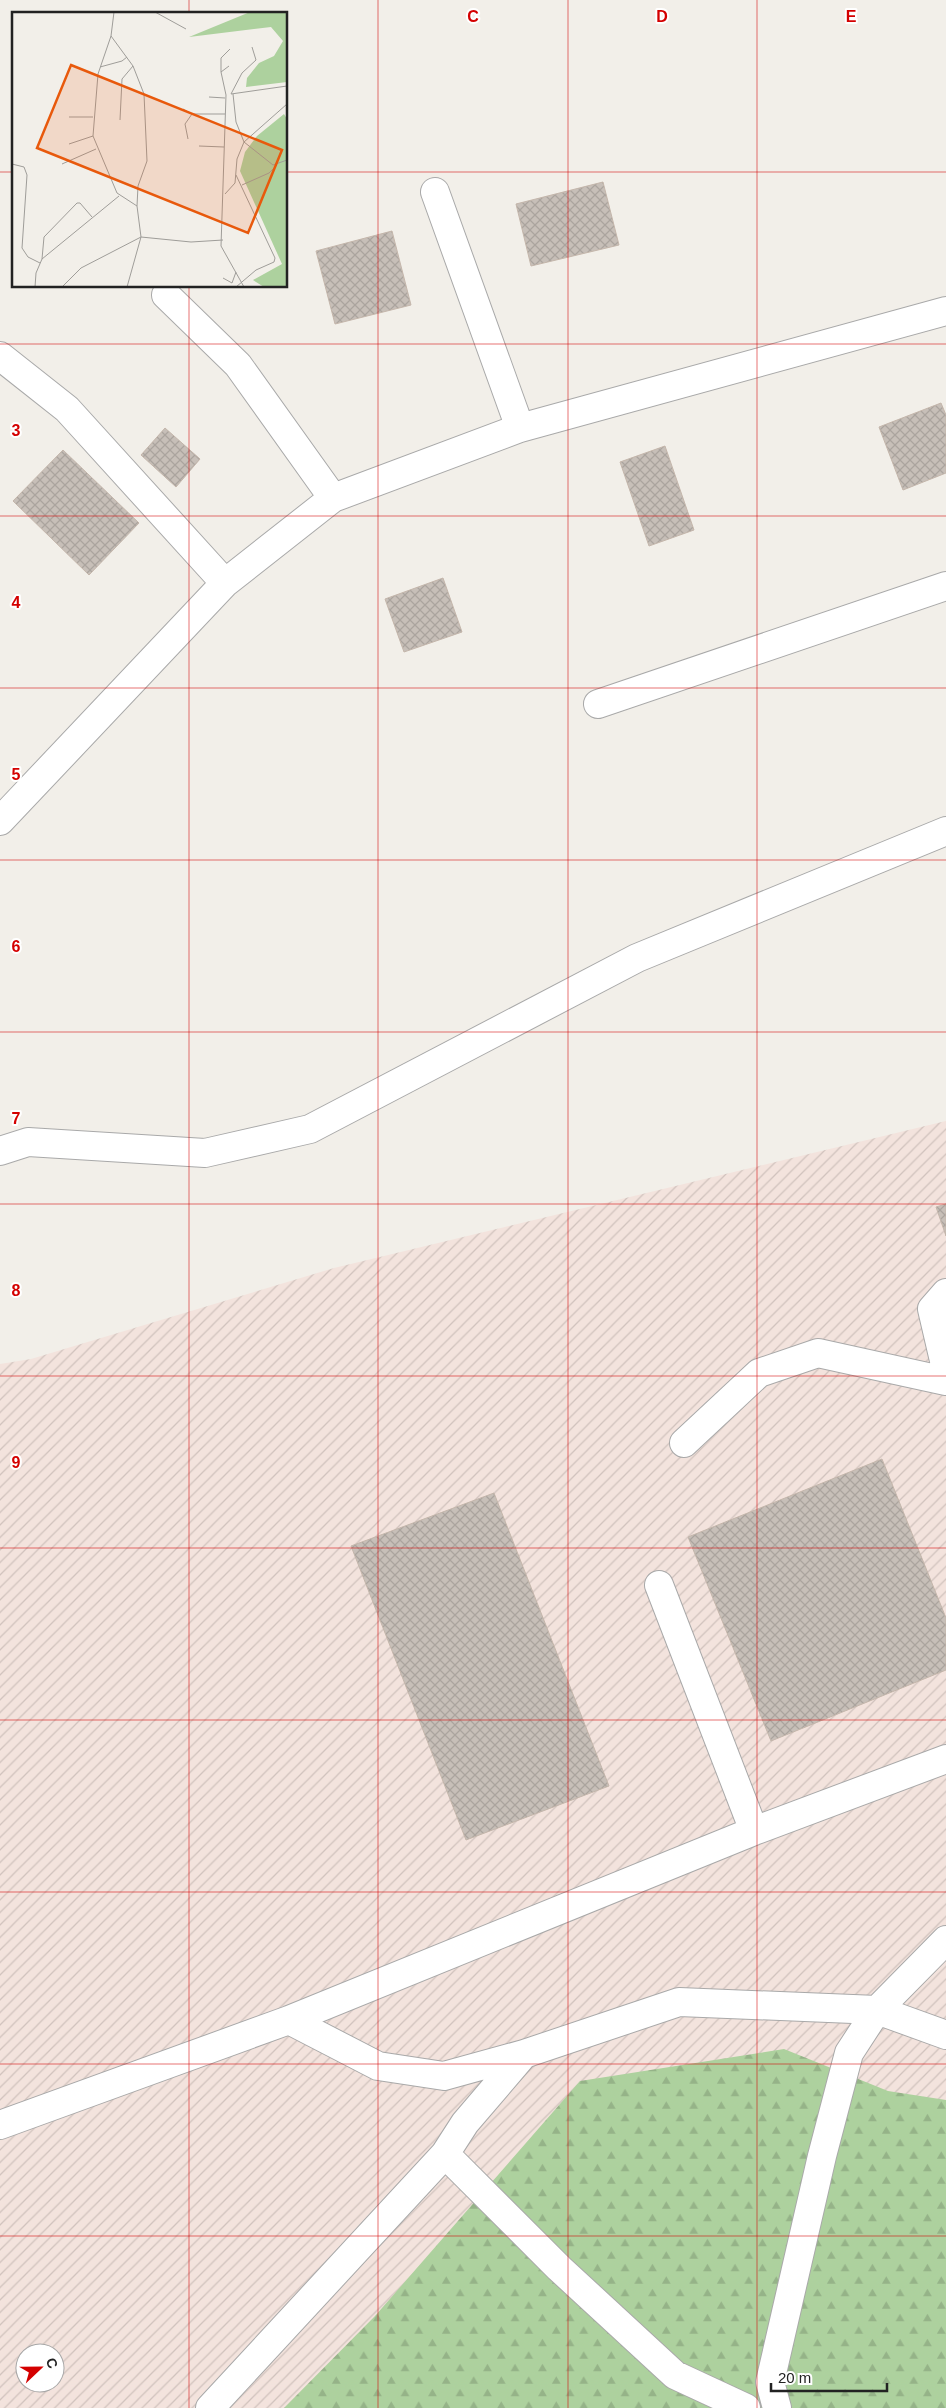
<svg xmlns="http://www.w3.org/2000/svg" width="946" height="2408" viewBox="0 0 946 2408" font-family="Arial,sans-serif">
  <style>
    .military { fill: url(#military-furrows); fill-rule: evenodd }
    .forest { fill: url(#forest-firs) }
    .building { fill: url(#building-cross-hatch); stroke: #c4b6ab }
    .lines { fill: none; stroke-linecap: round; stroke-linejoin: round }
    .minor-casing { stroke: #a9a9a9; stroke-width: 30 }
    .minor { stroke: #fff; stroke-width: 28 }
    .grid { fill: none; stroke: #d40000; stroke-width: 1; stroke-opacity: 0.55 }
    .inset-road { fill: none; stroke: #9f9d99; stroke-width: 1 }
    .view { fill: #e8590c; fill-opacity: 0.15; stroke: #e8590c; stroke-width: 2.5 }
    .inset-edge { fill: none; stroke: #222; stroke-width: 2.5 }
    .grid-label { font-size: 16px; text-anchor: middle; font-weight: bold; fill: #d40000; stroke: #fff; stroke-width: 4; stroke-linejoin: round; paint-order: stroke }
  </style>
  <defs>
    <pattern id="military-furrows" width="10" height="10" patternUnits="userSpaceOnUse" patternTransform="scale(1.25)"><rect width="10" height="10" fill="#f3e3dd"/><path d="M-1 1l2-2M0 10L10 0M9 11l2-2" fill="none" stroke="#d0c2bd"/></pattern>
    <pattern id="forest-firs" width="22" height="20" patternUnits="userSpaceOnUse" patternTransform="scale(1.25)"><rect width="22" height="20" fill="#add19e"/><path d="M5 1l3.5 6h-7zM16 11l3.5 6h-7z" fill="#95b388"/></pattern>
    <pattern id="building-cross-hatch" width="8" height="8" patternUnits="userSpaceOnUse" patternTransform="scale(1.25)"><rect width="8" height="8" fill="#c7bfb8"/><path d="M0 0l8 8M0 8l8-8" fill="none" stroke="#aba49e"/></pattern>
  </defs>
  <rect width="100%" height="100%" fill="#f2efe9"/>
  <path class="military" d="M946 1121V2408H0V1364L31 1359 334 1268ZM25 2353H55V2383H25Z"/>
  <path class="forest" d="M784 2049 888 2091 946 2100V2408H284L375 2316 580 2081Z"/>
  <path class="building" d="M603 182 619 245 531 266 516 204Z
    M392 231 411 305 335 324 316 251Z
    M941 403 946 415V473L903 490 879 427Z
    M165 428 200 459 176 487 141 455Z
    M665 446 694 530 649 546 620 462Z
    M63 450 139 523 89 575 13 501Z
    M443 578 462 632 404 652 385 599Z
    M946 1204V1236L936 1207Z
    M882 1459 946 1618V1670L771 1741 688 1537Z
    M494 1493 609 1786 466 1840 351 1546Z"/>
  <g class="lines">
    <g class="minor-casing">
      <path id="minor" d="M435 192 520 428
        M166 295 238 365 333 498
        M0 356 67 409 225 583
        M598 704 946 586
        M0 821 225 583 333 498 520 428 946 311
        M0 1151 28 1142 205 1153 310 1129 637 958 946 831
        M946 1293 932 1309 946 1369
        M684 1443 759 1373 818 1353 946 1381
        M659 1585 754 1831
        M289 2020 378 2066 444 2076 524 2054 679 2002 877 2010 946 1940
        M0 2125 289 2020 754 1831 946 1759
        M445 2154 559 2268 675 2375 746 2408
        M210 2408 445 2154 465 2123 524 2054
        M777 2408 770 2382 822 2156 849 2053 877 2010 946 2035"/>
    </g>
    <use href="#minor" class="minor"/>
  </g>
  <path class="grid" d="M189 0V14M378 0V2408M568 0V2408M757 0V2408M0 172H14M286 172H946M189 286V2408M0 344H946M0 516H946M0 688H946M0 860H946M0 1032H946M0 1204H946M0 1376H946M0 1548H946M0 1720H946M0 1892H946M0 2064H946M0 2236H946"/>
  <g transform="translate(12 12)">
    <rect width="275" height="275" fill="#f2efe9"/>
    <path d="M238 0H275V70L234 75 235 66 247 51 262 44 271 29 259 15 177 25ZM272 102 275 107V275H252L241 268 270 252 228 159 233 140 245 124Z" fill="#add19e"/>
    <path class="inset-road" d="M102 0 99 24 86 62 81 124 105 181 125 194M143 0 174 17M99 24 121 54 132 82 135 149 126 174 125 194 129 225 115 275M217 54 209 60 214 83 209 234 232 275M88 55 110 49 115 45M209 60V46L218 37M219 82 275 74M219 82 230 61 244 48 240 35M197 85 213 86M275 92 232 130 261 153 275 148M171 97 180 102H213M57 105H81M108 108 110 67 121 54M176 127 173 112 180 102M57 132 81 124M187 134 212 135M0 152 12 155 15 163 10 236 16 245 28 251M50 152 84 137M224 163 263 246 262 250 244 258 224 275M230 173 257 161 265 153M213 182 223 171 225 147 232 130 224 110 221 82M30 247 32 225 65 191H68L80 205M211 266 220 271 224 260M23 275 24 261 30 247 107 184M50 275 69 256 129 225 179 230 211 228"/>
    <path class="view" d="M59 53 270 138 236 221 25 136Z"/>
    <rect width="275" height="275" class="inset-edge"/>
  </g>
  <g class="grid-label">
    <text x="473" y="22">C</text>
    <text x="662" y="22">D</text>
    <text x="851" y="22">E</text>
    <text x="16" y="436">3</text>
    <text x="16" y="608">4</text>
    <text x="16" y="780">5</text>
    <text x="16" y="952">6</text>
    <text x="16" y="1124">7</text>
    <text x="16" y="1296">8</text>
    <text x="16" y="1468">9</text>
  </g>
  <g transform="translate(40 2368) rotate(68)"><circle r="24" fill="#ffffff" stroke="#a7a7a7"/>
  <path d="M0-4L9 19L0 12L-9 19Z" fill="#d40000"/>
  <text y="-8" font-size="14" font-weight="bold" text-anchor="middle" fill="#222222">С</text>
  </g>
  <path d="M771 2383v8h116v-8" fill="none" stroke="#222222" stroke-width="2.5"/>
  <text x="778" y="2383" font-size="15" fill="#222222" stroke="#ffffff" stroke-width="4" paint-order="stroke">20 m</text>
</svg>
